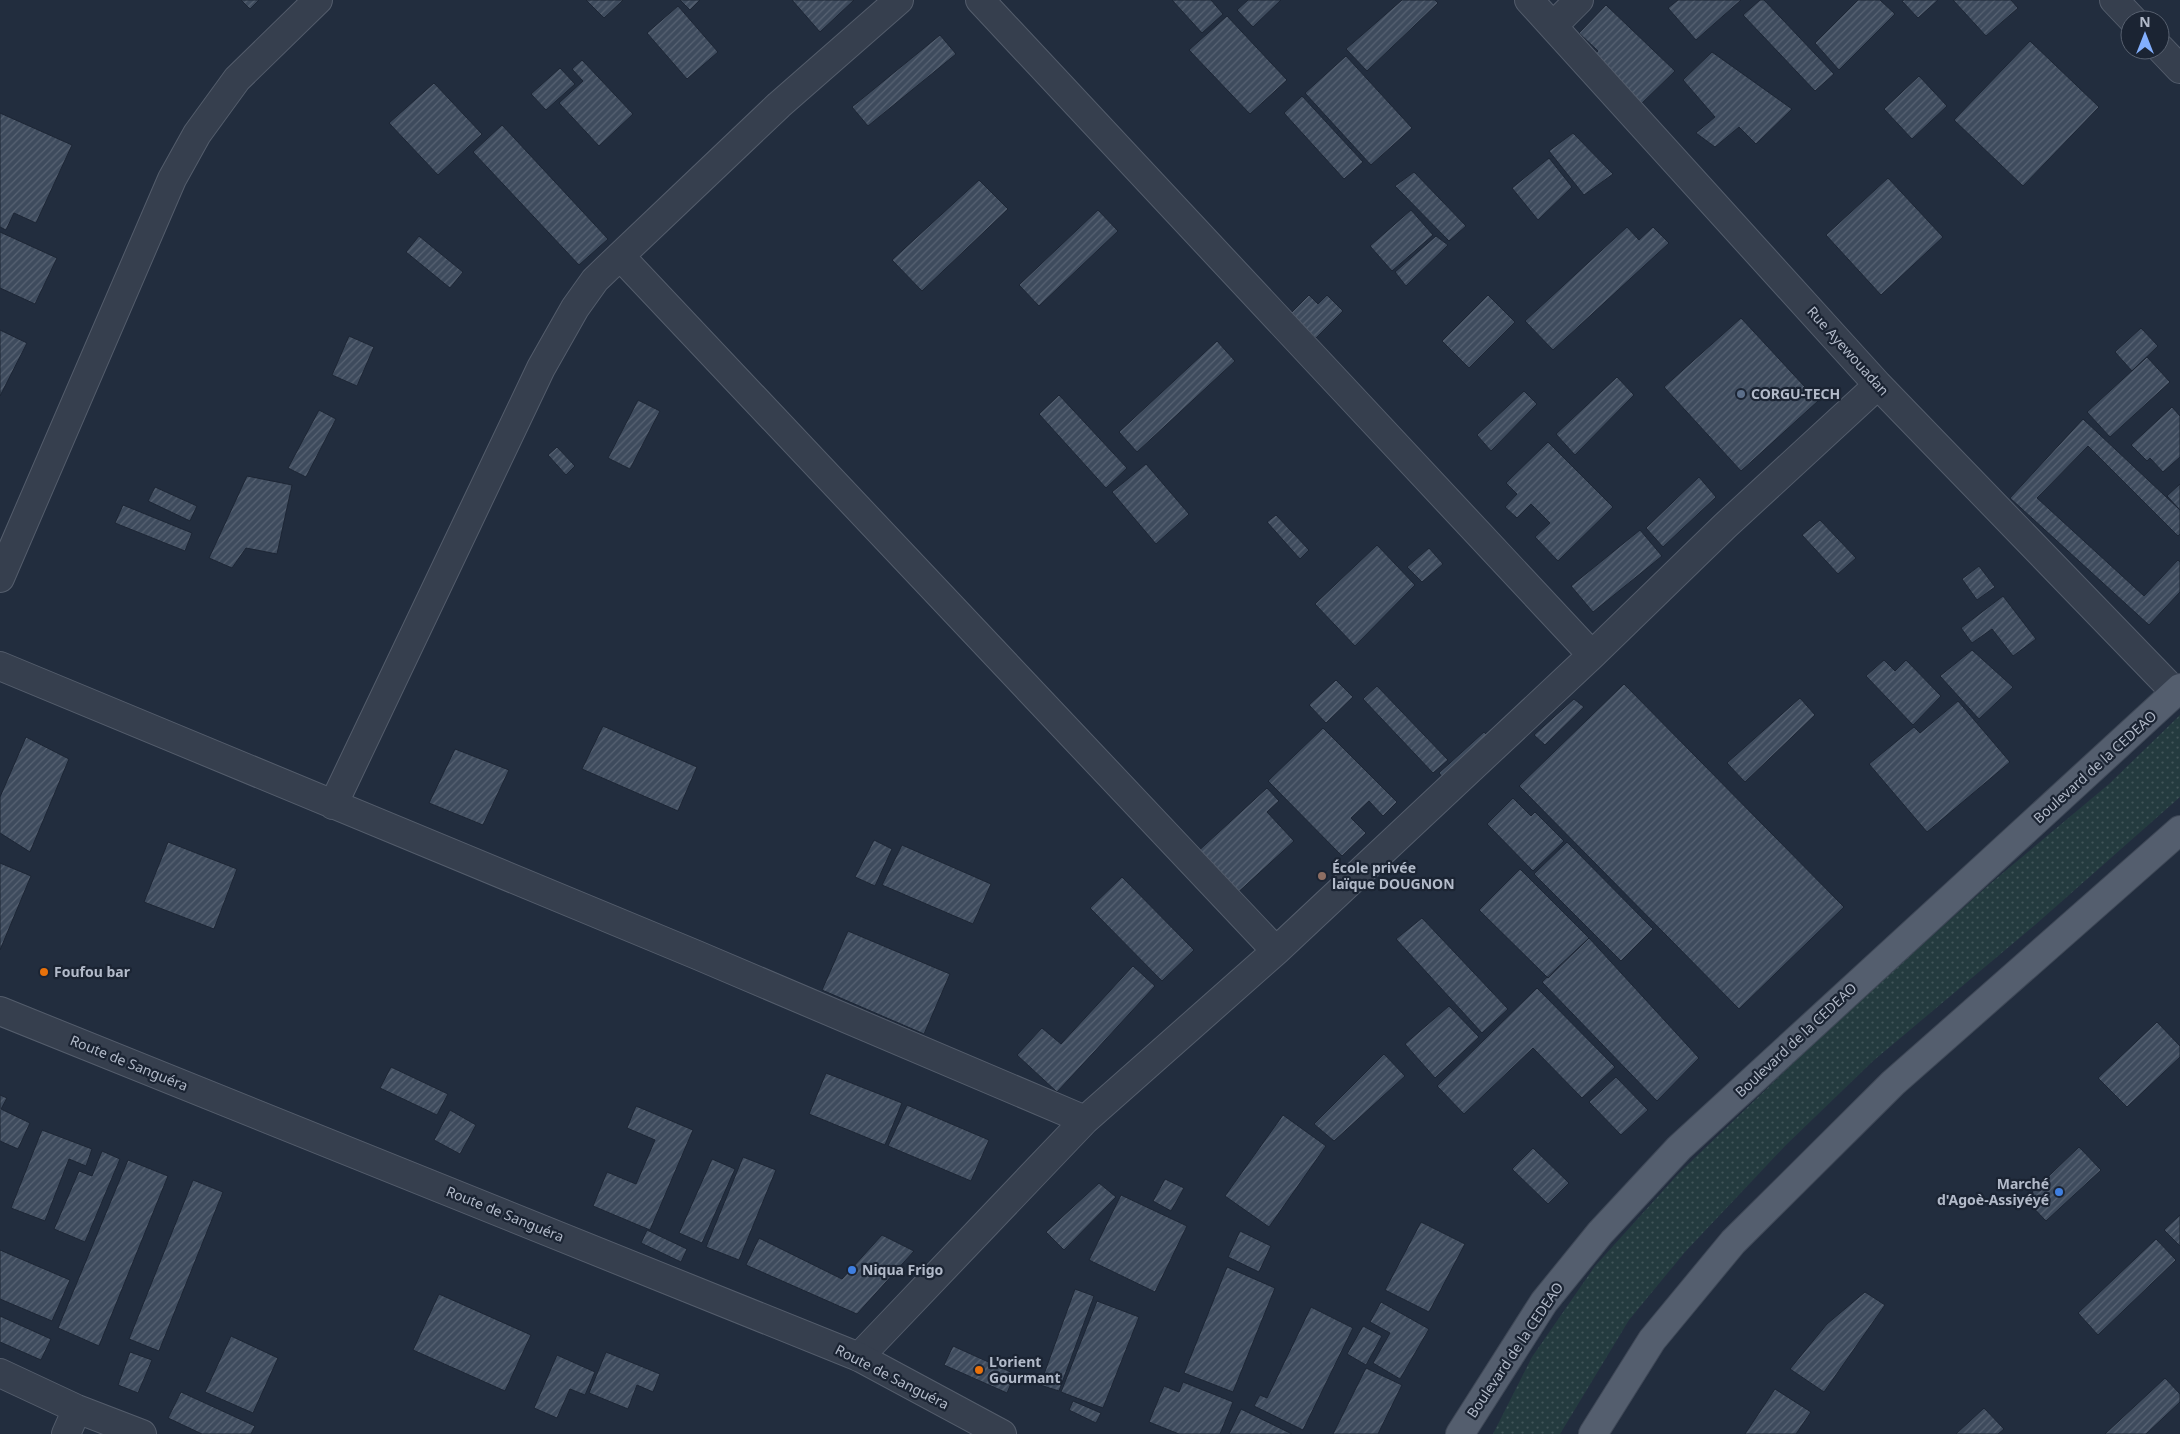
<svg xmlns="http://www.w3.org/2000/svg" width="2180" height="1434" viewBox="0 0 2180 1434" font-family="'Noto Sans',sans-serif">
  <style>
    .green { fill: url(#green-dots) }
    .building { fill: url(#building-hatch); stroke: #1d2635 }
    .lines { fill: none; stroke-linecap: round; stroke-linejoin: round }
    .minor-casing { stroke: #545d6c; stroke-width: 30 }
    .tertiary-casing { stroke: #545d6c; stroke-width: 30 }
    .primary-casing { stroke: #3f4857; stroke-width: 30 }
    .minor { stroke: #363f4e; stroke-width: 28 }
    .tertiary { stroke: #363f4e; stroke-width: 28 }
    .primary { stroke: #545e6e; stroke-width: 28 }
    .service-dot { fill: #5c6f8a; stroke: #1b2433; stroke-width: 2 }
    .education-dot { fill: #8d6e63; stroke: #1b2433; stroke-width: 2 }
    .food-dot { fill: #e8710a; stroke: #1b2433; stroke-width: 2 }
    .shop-dot { fill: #3f7fe0; stroke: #1b2433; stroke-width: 2 }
    .labels { text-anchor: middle; stroke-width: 4.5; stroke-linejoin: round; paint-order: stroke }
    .street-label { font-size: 14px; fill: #b2bac9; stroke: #1b2433 }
    .poi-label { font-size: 14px; font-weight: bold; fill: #b2bac9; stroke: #1b2433; text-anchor: start }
  </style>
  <defs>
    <pattern id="green-dots" width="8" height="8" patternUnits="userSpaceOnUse" patternTransform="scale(1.25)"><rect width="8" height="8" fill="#243b3f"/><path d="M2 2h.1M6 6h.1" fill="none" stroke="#415559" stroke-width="1.8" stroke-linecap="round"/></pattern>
    <pattern id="building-hatch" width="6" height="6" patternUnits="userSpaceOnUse" patternTransform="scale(1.25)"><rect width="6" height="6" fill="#3e4b5d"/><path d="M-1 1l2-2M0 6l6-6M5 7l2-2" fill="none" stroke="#586373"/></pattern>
  </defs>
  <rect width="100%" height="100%" fill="#222d3e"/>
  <path class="green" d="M2180 715V797L2035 925 1873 1061 1786 1145 1685 1252 1629 1320 1560 1434H1493L1532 1357 1595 1266 1679 1173 1834 1024 1991 883 2109 784Z"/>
  <path class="building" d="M241 0H259L250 9Z
    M586 0H623L604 18Z
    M680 0H700L690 10Z
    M792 0H854L820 32Z
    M1172 0H1211L1223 14 1202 33Z
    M1248 0H1281L1253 27 1237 10Z
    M1402 0H1435L1438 3 1367 71 1346 49Z
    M1678 0H1741L1696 40 1668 8Z
    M1760 0H1764L1834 74 1815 91 1743 15Z
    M1858 0H1880L1895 14 1839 70 1815 43Z
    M1904 0H1938L1918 18 1902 1Z
    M1953 0H2011L2018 8 1986 36Z
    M1606 5 1675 71 1639 106 1593 57 1598 51 1579 33Z
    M678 6 718 52 687 79 647 33Z
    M1227 16 1287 80 1250 114 1189 50Z
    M940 35 956 54 868 126 852 107Z
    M2030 41 2099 107 2023 186 1954 120Z
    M1712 52 1792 109 1756 144 1739 127 1715 147 1696 133 1715 117 1683 80Z
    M1346 56 1412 128 1371 165 1305 93Z
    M582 60 633 114 599 146 559 103 583 81 572 69Z
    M560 68 575 84 546 110 531 94Z
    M1919 76 1947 106 1912 139 1884 109Z
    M434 83 482 134 438 175 389 123Z
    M1302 96 1363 162 1344 179 1284 113Z
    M0 113 72 145 36 223 14 213 6 230 0 227Z
    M502 125 608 239 579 265 473 152Z
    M1573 133 1613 174 1584 195 1549 151Z
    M1549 158 1572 187 1538 220 1512 188Z
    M1414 172 1466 226 1449 241 1395 186Z
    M1888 178 1943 237 1881 295 1826 235Z
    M979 180 1008 209 922 291 892 260Z
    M1098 210 1118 231 1039 306 1019 285Z
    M1411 210 1433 235 1392 271 1370 246Z
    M1627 227 1639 240 1653 227 1669 243 1553 350 1525 321Z
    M0 232 57 258 35 304 0 288Z
    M419 236 463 272 450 288 406 252Z
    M1436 236 1448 245 1406 286 1395 272Z
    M1309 295 1318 304 1327 295 1343 311 1316 338 1291 313Z
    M1488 295 1515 322 1469 368 1442 341Z
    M1741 318 1818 401 1741 471 1664 387Z
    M2141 328 2158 346 2132 371 2115 352Z
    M0 330 27 343 0 396Z
    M349 336 374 347 357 386 332 375Z
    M1217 341 1235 361 1137 452 1119 432Z
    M2147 357 2170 382 2110 437 2087 412Z
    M1617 377 1634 395 1575 455 1556 434Z
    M1524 391 1537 404 1491 451 1477 435Z
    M1059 395 1127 468 1106 488 1039 414Z
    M638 400 660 411 630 469 608 458Z
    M2172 407 2180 416V457L2163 472 2150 458 2147 461 2131 445Z
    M319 410 336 419 306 477 288 468Z
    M2083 419 2180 510V534L2178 536 2088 446 2037 498 2144 596 2178 560 2180 562V592L2149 625 2010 498Z
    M1548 442 1613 507 1558 561 1535 537 1550 523 1531 504 1517 518 1505 507 1517 494 1506 483Z
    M557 447 575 466 566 475 548 455Z
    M1146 464 1189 514 1156 544 1112 492Z
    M247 476 292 485 277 554 246 548 232 568 209 558Z
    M1699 477 1716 497 1663 547 1646 528Z
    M2180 484V510L2167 496Z
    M155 487 197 506 190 521 148 501Z
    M123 505 192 533 185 551 115 523Z
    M1276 515 1309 550 1300 559 1267 522Z
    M1820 520 1856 558 1838 574 1802 535Z
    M1640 530 1662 556 1593 612 1571 586Z
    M1377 545 1415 585 1355 646 1315 604Z
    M1429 548 1443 564 1422 582 1407 567Z
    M1979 566 1995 587 1977 600 1962 579Z
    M2003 596 2036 639 2013 656 1992 629 1972 643 1961 628Z
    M1972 650 2013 687 1979 719 1940 676Z
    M1884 660 1895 671 1906 660 1941 696 1913 725 1866 676Z
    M1336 680 1353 697 1326 723 1309 705Z
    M1624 684 1844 907 1739 1009 1519 786Z
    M1377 686 1448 760 1433 773 1363 699Z
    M1800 698 1815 715 1745 782 1727 763Z
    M1574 699 1584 707 1545 745 1534 735Z
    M1958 701 2010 762 1927 832 1869 764 1914 727 1920 733Z
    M603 726 697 767 678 811 582 769Z
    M1323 728 1397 802 1383 816 1369 801 1351 818 1366 833 1342 856 1268 781Z
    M1484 732 1495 743 1449 785 1439 773Z
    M26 737 69 759 30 852 0 833V797Z
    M455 749 509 770 483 825 429 803Z
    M1267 788 1279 801 1267 812 1294 841 1234 896 1194 855Z
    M1513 798 1531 816 1535 812 1564 841 1533 871 1487 824Z
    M874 840 892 849 875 886 855 877Z
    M168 842 237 869 214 929 144 902Z
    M1567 842 1653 929 1621 961 1534 874Z
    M902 845 991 884 973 924 882 885Z
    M0 863 31 876 0 950Z
    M1520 869 1589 938 1548 978 1479 910Z
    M1122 877 1194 950 1162 981 1090 908Z
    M1422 918 1508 1009 1482 1033 1396 939Z
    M848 931 950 974 924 1034 822 990Z
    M1589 938 1699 1058 1657 1101 1542 982Z
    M1133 966 1155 986 1057 1092 1017 1055 1042 1028 1061 1044Z
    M1537 988 1615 1067 1582 1098 1533 1048 1464 1114 1437 1086Z
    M1449 1006 1479 1037 1435 1078 1405 1044Z
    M2157 1022 2180 1046V1057L2127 1107 2098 1078Z
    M1384 1054 1405 1076 1334 1141 1314 1124Z
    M391 1067 448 1094 437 1115 380 1088Z
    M826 1073 902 1103 885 1145 809 1114Z
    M1616 1077 1648 1110 1621 1135 1589 1102Z
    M0 1095 7 1098 1 1109 30 1123 18 1149 0 1141Z
    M907 1105 989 1140 971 1181 888 1146Z
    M636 1106 693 1130 650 1230 593 1206 607 1172 636 1184 655 1140 627 1128Z
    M450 1110 476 1125 460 1154 434 1140Z
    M1283 1115 1326 1146 1269 1227 1225 1196Z
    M42 1130 92 1149 86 1166 69 1159 45 1221 11 1208Z
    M2079 1147 2101 1170 2046 1221 2025 1199Z
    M1533 1148 1569 1183 1548 1204 1512 1169Z
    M102 1151 120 1159 85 1242 54 1229 79 1171 92 1176Z
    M743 1157 776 1170 739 1260 706 1247Z
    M712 1159 735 1169 702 1243 679 1233Z
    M128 1160 168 1176 99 1346 58 1328Z
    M1165 1179 1184 1188 1171 1211 1153 1201Z
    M193 1180 223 1192 159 1351 129 1339Z
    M1099 1183 1116 1197 1064 1250 1046 1232Z
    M1121 1195 1187 1226 1155 1292 1089 1260Z
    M2180 1215V1246L2164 1230Z
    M1421 1222 1465 1244 1429 1312 1385 1290Z
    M647 1230 687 1249 681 1262 641 1243Z
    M1240 1231 1271 1246 1259 1272 1228 1257Z
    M882 1235 914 1251 857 1314 746 1265 759 1238 842 1279Z
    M2156 1239 2176 1260 2098 1335 2078 1313Z
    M0 1250 70 1280 52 1321 0 1299Z
    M1227 1267 1275 1288 1233 1392 1184 1373Z
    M1075 1289 1094 1296 1059 1391 1040 1385Z
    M1865 1292 1885 1305 1824 1392 1790 1369 1827 1324Z
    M439 1294 531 1335 505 1391 413 1350Z
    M1097 1301 1139 1317 1103 1408 1061 1392Z
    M1381 1302 1429 1329 1400 1379 1373 1363 1390 1333 1370 1322Z
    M1311 1307 1353 1328 1303 1430 1254 1406 1260 1395 1267 1398Z
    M0 1316 51 1339 41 1360 0 1342Z
    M1363 1326 1382 1336 1366 1365 1347 1354Z
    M231 1336 278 1358 253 1413 205 1392Z
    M953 1346 1015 1374 1007 1393 944 1365Z
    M130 1352 152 1360 138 1393 118 1385Z
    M606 1352 660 1374 653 1392 637 1385 628 1409 589 1393Z
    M557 1355 595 1372 585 1395 570 1389 557 1418 534 1408Z
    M1366 1368 1402 1385 1378 1434H1333Z
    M2165 1378 2180 1394V1402L2146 1434H2105Z
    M1183 1382 1233 1402 1220 1434H1179L1149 1422 1164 1386 1179 1392Z
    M1775 1389 1811 1412 1796 1434H1745Z
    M181 1392 255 1426 251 1434H202L168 1418Z
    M1073 1401 1101 1413 1096 1423 1069 1410Z
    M1984 1408 2004 1429 1998 1434H1956Z
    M1241 1409 1292 1434H1229Z"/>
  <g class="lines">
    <g class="minor-casing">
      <path id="minor" d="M980 0 1592 655
        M1529 0 1878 385 2176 693
        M1553 26 1579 0
        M620 256 1276 951
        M0 578 172 179 197 134 237 79 318 0
        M0 666 697 955 1085 1120
        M333 805 541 368 575 308 595 280 620 256 779 105 899 0
        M859 1357 1085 1120 1276 951 1592 655 1726 525 1878 385
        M0 1373 77 1409 142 1434
        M66 1434 77 1409"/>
    </g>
    <g class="tertiary-casing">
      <path id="tertiary" d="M2114 0 2133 20
        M2160 48 2180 69
        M0 1011 859 1357 1002 1434"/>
    </g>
    <g class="primary-casing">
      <path id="primary" d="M1460 1434 1544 1302 1600 1233 1679 1148 2180 688
        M1593 1434 1652 1340 1733 1242 1893 1083 2180 830"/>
    </g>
    <use href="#minor" class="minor"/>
    <use href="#tertiary" class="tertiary"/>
    <use href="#primary" class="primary"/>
  </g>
  <circle class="service-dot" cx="1741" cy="394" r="5"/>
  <circle class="education-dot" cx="1322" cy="876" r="5"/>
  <g class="food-dot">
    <circle cx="44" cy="972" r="5"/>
    <circle cx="979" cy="1370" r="5"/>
  </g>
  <g class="shop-dot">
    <circle cx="2059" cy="1192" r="5"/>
    <circle cx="852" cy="1270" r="5"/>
  </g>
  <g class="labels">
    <g class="street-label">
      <text transform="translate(1848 351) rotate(48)" y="5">Rue Ayewouadan</text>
      <text transform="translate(2095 767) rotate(-42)" y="5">Boulevard de la CEDEAO</text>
      <text transform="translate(1796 1040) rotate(-43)" y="5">Boulevard de la CEDEAO</text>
      <text transform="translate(129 1063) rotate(22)" y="5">Route de Sanguéra</text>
      <text transform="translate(505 1214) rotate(22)" y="5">Route de Sanguéra</text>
      <text transform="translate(1515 1350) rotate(-56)" y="5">Boulevard de la CEDEAO</text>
      <text transform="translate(892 1377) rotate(27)" y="5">Route de Sanguéra</text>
    </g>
    <g class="poi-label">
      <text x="1751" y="399">CORGU-TECH</text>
      <text x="1332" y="873">École privée<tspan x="1332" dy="16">laïque DOUGNON</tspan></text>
      <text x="54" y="977">Foufou bar</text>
      <text x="2049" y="1189" text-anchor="end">Marché<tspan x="2049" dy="16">d'Agoè-Assiyéyé</tspan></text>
      <text x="862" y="1275">Niqua Frigo</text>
      <text x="989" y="1367">L'orient<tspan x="989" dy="16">Gourmant</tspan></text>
    </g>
  </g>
  <g transform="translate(2145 35)"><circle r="24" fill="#1b2433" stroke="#57606f"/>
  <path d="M0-4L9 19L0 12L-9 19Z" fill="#83affd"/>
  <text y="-8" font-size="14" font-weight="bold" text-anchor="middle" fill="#b2bac9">N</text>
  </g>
</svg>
